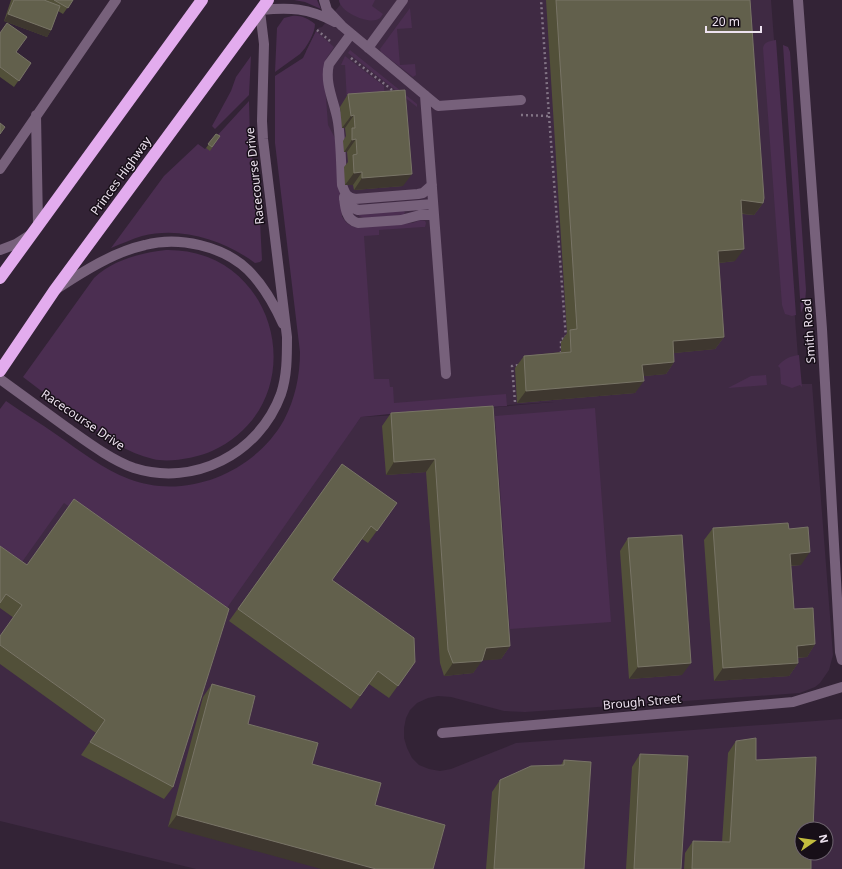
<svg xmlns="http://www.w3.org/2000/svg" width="842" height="869" viewBox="0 0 842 869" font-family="'Noto Sans',sans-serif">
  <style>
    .built { fill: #3f2a43; fill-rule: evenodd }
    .green { fill: #4b2e51 }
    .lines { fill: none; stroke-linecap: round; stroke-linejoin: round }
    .path { stroke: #827485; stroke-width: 2.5; stroke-dasharray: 2 3; stroke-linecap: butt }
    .minor { stroke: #77617b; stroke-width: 10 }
    .highway { stroke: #e3acee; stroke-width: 12 }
    .wall { fill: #525039 }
    .shaded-wall { fill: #3e372f }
    .building { fill: #62604c; stroke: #787466 }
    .labels { text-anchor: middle; stroke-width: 3; stroke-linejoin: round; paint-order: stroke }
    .street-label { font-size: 12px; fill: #ede2ef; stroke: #170f18 }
  </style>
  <rect width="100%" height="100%" fill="#332336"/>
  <path class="built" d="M340 0H771L800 384H812L833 655 829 670 820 683 815 687 800 693 525 712 504 711 451 697 438 696 428 698 417 703 410 710 406 718 404 728V738L407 748 412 758 419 765 429 769 440 771 451 769 516 743 842 719V869H196L0 821V522L61 491 220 607 361 417 418 414 554 402 418 411 389 405 368 370 356 228 344 223 330 135 306 51 318 28 322 27 340 5ZM802 829H826V853H802Z"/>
  <path class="green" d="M294 0H317L321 9 305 2Z
    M339 0H375L372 6 383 14C381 17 380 19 376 20 366 23 340 12 339 0Z
    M410 8 412 28 397 29 400 65 415 64 416 75 413 77 381 52 380 49Z
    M292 16C301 15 307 18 315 24 315 33 307 47 300 54L275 72 277 28 284 18Z
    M316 31 334 47 326 59 324 70 328 125 336 140 342 216C345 222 348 225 355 227L413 223 420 220 425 221 426 223 425 227H423L379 230V235L364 236 374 379H389L390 387H393L394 403 506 394 507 406 418 411 361 417 222 615 64 503 17 569 0 557V409L6 401C23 413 40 423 57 435 80 451 103 469 129 479 186 501 255 472 284 420 295 399 300 376 300 352L275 143V76L303 58Z
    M776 40 796 315 792 316 785 314 782 305 763 48C764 41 771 41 776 40Z
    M783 45 788 47 790 52 806 290 805 303 801 313Z
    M350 50 417 104V107L348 53Z
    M251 56 249 95 215 129 212 126 231 91 236 77Z
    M345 56 384 86 385 99 347 102 345 65H341Z
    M249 101 250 138 260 221 262 260 260 262 255 263C224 240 181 226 142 236 132 239 121 244 111 248L164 176 198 144 205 149 206 148 210 150 215 138Z
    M403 211 405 212 404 215 364 218 359 216V215Z
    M166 250C280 248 316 403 212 451 196 458 169 463 153 459 127 453 107 438 86 424 65 409 44 393 23 377L94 278C113 260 140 253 166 250Z
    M799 355 802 387 800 385 792 388 781 384 780 368 778 366C784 359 790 356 799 355Z
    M766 375 767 385 728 388 751 376Z
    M595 408 611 622 510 629 495 416Z"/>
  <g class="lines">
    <path class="path" d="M317 30 330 41
      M351 58 396 93
      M521 115 549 116 541 0
      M549 116 566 338 561 339V355
      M515 402 512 366 519 365"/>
    <path class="minor" d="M324 0 327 10 342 26 438 106 521 100
      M798 0 822 329 840 652 842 660
      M261 10C290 7 308 8 335 22
      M351 34 329 64C324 84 335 103 338 122 341 143 341 164 342 185 345 193 346 197 355 199L418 194 423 193 432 185
      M368 48 403 0
      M425 95 446 374
      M36 115 38 225
      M0 169 116 0
      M344 197C345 208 346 220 358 223L401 220 420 215H434
      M344 199 348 206 358 210 433 204
      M0 250 16 244 30 235
      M58 288C84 271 114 252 145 245 179 236 223 246 248 270 262 284 275 306 283 324
      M0 379C22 395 44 411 66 427 86 441 111 460 134 468 194 487 259 454 281 394 287 376 287 357 287 337L263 139 262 121 264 44 260 11
      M442 733 793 702 842 687"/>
    <path class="highway" d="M0 278 202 0
      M0 371 54 291 268 0"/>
  </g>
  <path class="wall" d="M11 0H73L63 14 58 11 51 30 47 37 4 21Z
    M546 0H750L763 203 754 215 742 214 735 261 719 263 724 337 715 349 674 353V362L666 374 643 376 635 393 517 403 515 368 524 356 561 352V342L567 333Z
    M0 33 16 52 31 63 14 87 0 77Z
    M348 94 403 186 354 190 353 185H345L344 167 348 162 347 152H344L343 141 346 136 345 128H342L340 107Z
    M216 134 220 136 210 151 206 148Z
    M493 406 510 646 501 659 482 660 473 673 444 676 440 663 426 472 386 475 382 426 391 413Z
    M342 464 397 503 368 543 362 539 332 580 415 662 389 698 369 684 351 709 229 621Z
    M713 528 789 529 801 565 791 566 794 609 815 644 807 657 797 658 798 663 789 676 714 681 704 540Z
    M628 538 682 675 629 679 620 551Z
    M0 546 173 787 164 799 81 755 96 733 0 664V636L14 618 0 608Z
    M212 684 248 724 312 764 168 827 203 697Z
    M736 741 756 760 811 869H684L685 853 693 841 722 842 728 753Z
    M640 754 681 869H626L632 767Z
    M564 760 584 869H486L492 792 500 780 561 765Z"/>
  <path class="shaded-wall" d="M8 14 51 30 47 37 4 21Z
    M354 115 345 128H342L351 116Z
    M356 139 347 152H344L352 140Z
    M362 172 353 185H345L354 173Z
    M412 174 403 186 354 190 362 178Z
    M741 200 763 203 754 215 732 212Z
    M744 249 735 261 710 264 718 251Z
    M724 337 715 349 664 354 673 341Z
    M674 362 666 374 634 377 642 365Z
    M644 381 635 393 517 403 526 391Z
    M435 459 426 472 386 475 394 462Z
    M810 552 801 565 782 566 790 554Z
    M815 644 807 657 788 658 797 646Z
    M510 646 501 659 477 661 486 648Z
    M482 661 473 673 444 676 453 663Z
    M691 663 682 675 629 679 638 667Z
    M798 663 789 676 714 681 723 668Z
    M177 815 376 869H321L168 827Z"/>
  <path class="building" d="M14 0H44L60 6 51 30 8 14Z
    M54 0H73L68 8Z
    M556 0H750L764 198 763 203 741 200 744 249 718 251 724 337 673 341 674 362 642 365 644 381 526 391 524 356 571 352 570 330 577 329Z
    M7 23 27 37 16 52 31 63 19 81 0 67V33Z
    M405 90 412 174 362 178V172L354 173 353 155 357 154 356 139 352 140V128H355L354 115 351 116 348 94Z
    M0 123 5 127 0 134Z
    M216 134 220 136 212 147 208 144Z
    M493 406 510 646 486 648 482 661 453 663 448 650 435 459 394 462 391 413Z
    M342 464 397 503 377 531 371 526 332 580 414 638 415 662 398 686 378 671 360 696 238 609Z
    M74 499 229 609 173 787 90 742 105 720 0 645V636L22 605 6 594 0 603V546L27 565Z
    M788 523 789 529 808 527 810 552 790 554 794 609 813 608 815 644 797 646 798 663 723 668 713 528Z
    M682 535 691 663 638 667 628 538Z
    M212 684 255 696 248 724 318 743 312 764 381 783 375 805 445 825 433 869H376L177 815Z
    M756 738V760L816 757 813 829H802V853H811V869H692L693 841 730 842 736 741Z
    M640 754 688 756 681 869H634Z
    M564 760 591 762 584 869H494L500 780 531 766 564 765Z"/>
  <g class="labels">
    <g class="street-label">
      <text transform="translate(121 176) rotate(-54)" y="4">Princes Highway</text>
      <text transform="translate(255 176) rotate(-96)" y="4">Racecourse Drive</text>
      <text transform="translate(809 331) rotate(-94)" y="4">Smith Road</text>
      <text transform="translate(83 420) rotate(34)" y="4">Racecourse Drive</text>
      <text transform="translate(642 702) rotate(-5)" y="4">Brough Street</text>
    </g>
  </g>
  <g transform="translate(814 841) rotate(77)"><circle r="19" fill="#170f18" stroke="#6d636e"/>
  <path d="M0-3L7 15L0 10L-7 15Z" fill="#c3bd3e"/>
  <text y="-6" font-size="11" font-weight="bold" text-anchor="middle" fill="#ede2ef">N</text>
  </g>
  <path d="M706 26v6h55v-6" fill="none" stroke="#ede2ef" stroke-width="2"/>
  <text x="712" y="26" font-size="12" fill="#ede2ef" stroke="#170f18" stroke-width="3" paint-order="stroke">20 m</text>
</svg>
